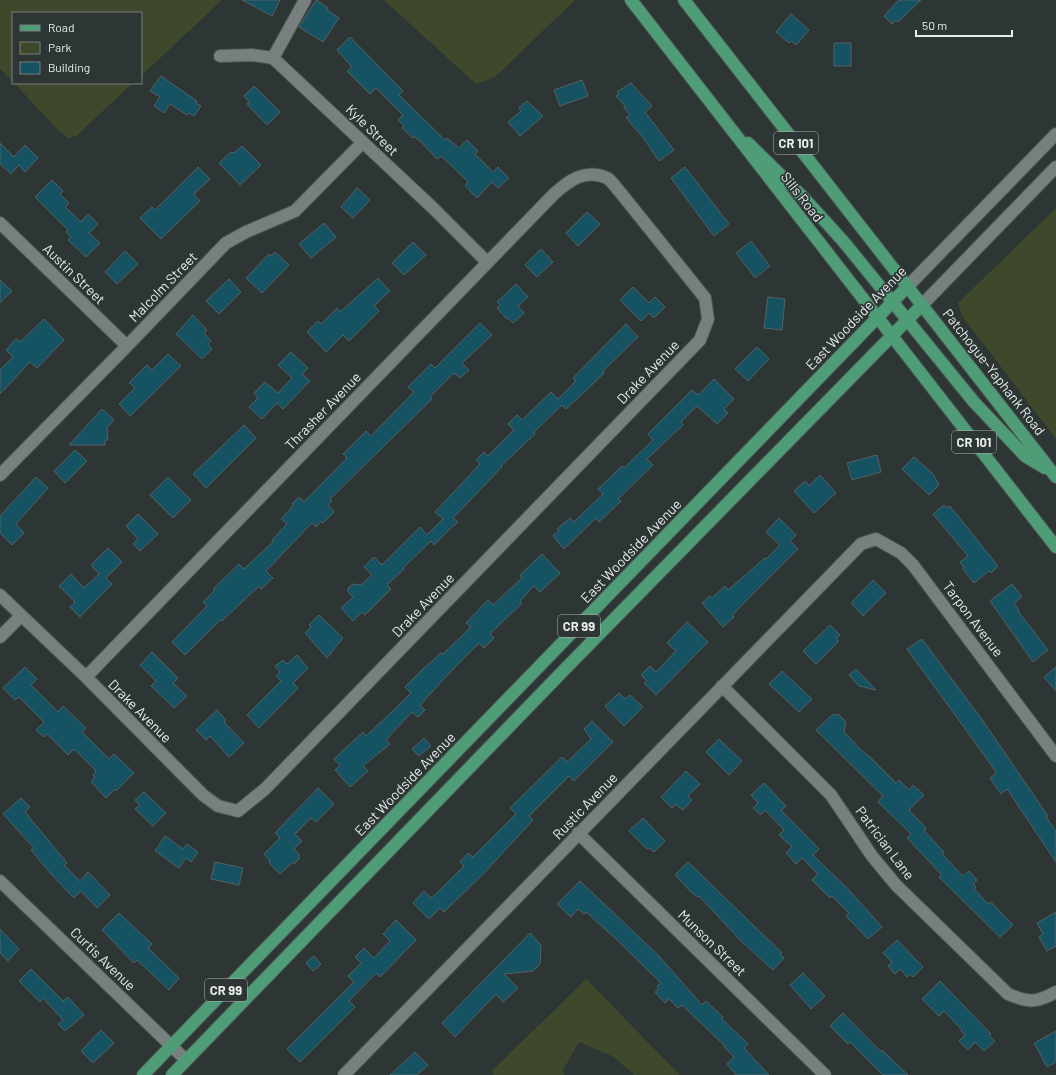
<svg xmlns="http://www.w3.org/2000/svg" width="1056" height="1075" viewBox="0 0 1056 1075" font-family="Barlow,sans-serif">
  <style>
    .green { fill: #3d492a }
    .building { fill: #155262; stroke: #575f62 }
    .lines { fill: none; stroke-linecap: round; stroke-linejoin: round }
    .street-casing { stroke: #4c5353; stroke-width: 14 }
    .secondary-casing { stroke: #4c5353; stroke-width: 14 }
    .primary-casing { stroke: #4c5353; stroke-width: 14 }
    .street { stroke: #77807f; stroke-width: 12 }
    .secondary { stroke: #77807f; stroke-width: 12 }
    .primary { stroke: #4e9d77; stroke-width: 12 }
    .labels { text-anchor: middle; stroke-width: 3.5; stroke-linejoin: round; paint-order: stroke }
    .shield { fill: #2e3635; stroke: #afb5b4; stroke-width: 1 }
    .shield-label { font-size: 13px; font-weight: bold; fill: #e6ebeb }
    .street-label { font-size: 14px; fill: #e6ebeb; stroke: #2e3635 }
  </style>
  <rect width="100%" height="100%" fill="#2e3635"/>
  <path class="green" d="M0 0H222L141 76V13H13V82L0 68Z
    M384 0H575L495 77 476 84Z
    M14 83H133L76 136 68 138 58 130Z
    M1056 208V439L962 316 958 303Z
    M586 979 680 1075H634L614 1057 579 1042 563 1070 564 1075H494L491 1072Z"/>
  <path class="building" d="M242 0H280L272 16Z
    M316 0 328 8 327 10 339 18 323 42 299 27Z
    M899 0H921L898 22 896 20 892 24 884 16Z
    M791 14 809 30 796 45 791 41 789 43 776 32Z
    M350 37 403 91 399 95 445 140 447 138 459 148 467 140 478 151 475 154 493 172 498 167 509 178 498 188 492 182 477 198 465 186 468 182 449 163 441 156 437 159 421 142 415 137 413 138 402 128 404 126 398 120 403 115 376 88 370 94 347 71 352 67 337 50Z
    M834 43H851V66H834Z
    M161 76 197 101 196 103 201 106 194 116 189 113 187 115 170 104 164 113 154 106 160 97 150 91Z
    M582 80 588 96 560 106 554 90Z
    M631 83 652 106 645 112 674 150 659 161 642 136 626 118 630 115 624 108 626 107 616 96 619 94 617 92Z
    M254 86 280 112 267 125 247 104 249 102 244 96Z
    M527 101 543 116 520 136 508 122 521 111 519 108Z
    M0 143 14 157 25 145 38 158 25 172 19 165 11 174 0 164Z
    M242 146 261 165 240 185 219 163 231 152 234 153Z
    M198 167 210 179 194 194 200 201 161 239 140 218 152 207 155 210Z
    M685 167 729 224 714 236 671 178Z
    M52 180 63 191 60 194 69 203 65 207 81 222 88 214 98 224 89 233 100 243 86 257 68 240 71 237 66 232 68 230 35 197Z
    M357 188 370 200 353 218 341 207Z
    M587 212 600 224 578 246 566 233Z
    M324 223 336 237 311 258 299 244Z
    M751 241 770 266 755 278 736 253Z
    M413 242 426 255 404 275 392 263Z
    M541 249 553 262 537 277 525 265Z
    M125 251 138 264 117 284 105 272Z
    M275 252 289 265 262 293 246 278 269 254 271 256Z
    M378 278 390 291 374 306 379 311 349 341 343 335 326 352 307 332 318 321 321 324 337 308 340 312Z
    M229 279 241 292 219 314 206 301Z
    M0 280 12 291 0 303Z
    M516 284 528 297 518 306 524 313 513 323 508 318 507 319 497 308 500 305 497 302Z
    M633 287 649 303 655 297 665 307 654 318 649 313 641 321 620 300Z
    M768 297 785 299 782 330 764 328Z
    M193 315 207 330 204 333 211 341 208 344 212 349 202 359 176 334Z
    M44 319 64 340 37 368 30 362 0 394V370L13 357 6 350 16 339 20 342Z
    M480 323 492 335 462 363 469 370 460 378 454 373 430 397 432 399 330 499 332 501 328 505 334 512 323 523 321 521 316 527 312 523 266 571 273 578 261 589 259 586 222 621 220 620 185 655 172 642 207 606 203 602 215 590 213 589 239 564 244 569 273 542 272 540 287 524 281 519 293 506 292 504 299 497 304 502 347 458 343 454 366 431 371 436 414 392 408 387 431 364 435 368Z
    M626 324 638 337 603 371 604 373 594 383 566 409 562 405 534 432 535 434 501 466 502 467 453 518 458 522 451 528 434 545 431 541 403 568 404 569 387 585 391 589 365 615 362 612 353 621 341 608 353 597 348 592V588L353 584 361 585 372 575 364 567 374 557 382 565 420 527 427 535 443 519 435 512 480 464 476 460 484 452 488 456 514 430 508 424 517 415 522 420 551 392 558 399 576 381 573 378 577 374Z
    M757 347 769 359 748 381 735 369Z
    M291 352 308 368 302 374 310 381 283 409 277 403 262 419 249 407 258 398 254 393 265 382 278 393 292 378 278 365Z
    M168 354 181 366 130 416 119 404 135 388 129 383 147 365 152 370Z
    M714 379 734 399 724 409 728 413 717 424 697 406 681 422 683 425 647 459 653 465 618 499 621 501 599 522 596 518 564 549 553 536 559 531 557 529 570 518 574 522 603 494 598 489 622 466 624 468 653 440 648 434 692 390 698 395Z
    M102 409 114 420 107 428 108 440H105V445H69Z
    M244 425 256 438 206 488 193 474Z
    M75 450 87 461 65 483 54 471Z
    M877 455 881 472 852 480 847 463Z
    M914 457 933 474 939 485 929 495 902 469Z
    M820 475 836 493 814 513 794 491 805 481 809 486Z
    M36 477 48 488 16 524 24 533 12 545 0 533V516Z
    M168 477 191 500 173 518 150 495Z
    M944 505 947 508 950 506 998 566 991 573 989 571 974 583 963 569 964 567 960 562 968 556 933 514Z
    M138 514 158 534 140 551 133 544 138 539 126 526Z
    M779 518 796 535 790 541 798 549 742 605 732 616 734 617 723 627 702 603 710 596 712 598 725 586 728 590 765 558 766 559 780 545 766 532Z
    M108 548 122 562 106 578 112 584 80 617 70 607 75 602 59 586 71 574 84 588 99 574 91 565Z
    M542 554 560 573 540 592 534 586 520 601 522 603 490 634 494 638 484 648 479 643 455 667 420 705 425 710 418 717 412 712 393 732 386 740 390 744 363 766 368 771 350 787 335 770 340 765 334 759 363 732 366 736 395 709 411 693 405 687 424 668 441 653 443 654 471 627 466 623 488 600 493 605 522 578 520 575Z
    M873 580 886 593 863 616 851 603Z
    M1012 584 1022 597 1014 603 1019 610 1018 611 1048 650 1033 662 990 601Z
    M319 615 343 638 327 658 305 633 311 627 309 625Z
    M687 622 708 642 656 695 644 683 647 681 641 675 650 666 656 672 676 651 667 643Z
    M830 625 840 635 836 639 839 641 816 664 803 651Z
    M922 639 981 718 1048 816 1046 817 1056 831V862L1007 789 1001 794 990 778 996 773 990 763 907 649Z
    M152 652 178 678 173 683 187 696 174 708 151 686 156 681 140 665Z
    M297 655 308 668 293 683 298 688 259 728 247 715 281 681 276 676 280 672 275 666 283 660 287 664Z
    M25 667 37 679 31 685 58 712 63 706 86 728 82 732 109 759 114 754 134 773 116 791 115 789 106 798 91 782 95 777 93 775 96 771 74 749 68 755 47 734 44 737 36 730 44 722 19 697 15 700 3 688Z
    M1056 667V691L1044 677Z
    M856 669 876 690 859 686 849 675Z
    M782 671 812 699 799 712 769 684Z
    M619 693 625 699 630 695 643 707 624 726 605 706Z
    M217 710 226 720 224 722 244 743 229 757 210 736 206 740 196 730Z
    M838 714 846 722 844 732 862 751 870 757 896 783 899 780 909 790 913 785 924 795 909 810 926 828 924 831 944 852 942 854 963 876 969 871 977 880 973 884 976 887 974 889 988 904 991 902 1013 925 1000 937 939 877 941 874 907 838 911 834 878 802 883 796 816 730 832 715Z
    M592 721 613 742 574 781 569 776 529 816 533 820 486 871 444 912 440 908 429 919 413 903 424 891 431 898 437 893 464 866 460 862 468 853 473 857 516 814 510 808 562 757 567 762 591 739 584 729Z
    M424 738 431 746 419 756 412 749Z
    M719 739 742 761 729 775 706 752Z
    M686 771 700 784 688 796 692 800 683 810 675 804 672 808 661 797Z
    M764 783 786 806 781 810 819 849 813 855 848 889 882 927 868 939 846 916 849 913 832 896 830 898 812 880 818 874 802 858 796 864 786 853 792 847 779 835 784 830 765 810 761 815 753 808 758 803 751 795Z
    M318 788 334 804 316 822 311 818 295 834 302 841 294 849 299 854V859L295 863H292L280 874 269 863 270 861 264 854 280 838 275 833Z
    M144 792 166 813 153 826 135 809 140 805 135 800Z
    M21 798 30 807 25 812 67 863 64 865 80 881 88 872 110 895 97 908 81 891 74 898 51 874 31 850 34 848 3 814Z
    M643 818 665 841 654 852 649 848 647 849 629 831Z
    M165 836 183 849 187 844 198 852 191 862 186 858 179 868 155 851Z
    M215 862 243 868 239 885 211 879Z
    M688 862 782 953 780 955 784 958 773 970 741 941 699 896 698 897 692 893 675 875Z
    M580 881 658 955 702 1005 706 1001 723 1017 722 1019 748 1044 744 1048 769 1075H736L727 1064 734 1057 724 1047 725 1046 682 1005 678 1008 669 999 665 1003 655 992 659 989 657 986 661 983 616 939 586 912 584 914 578 909 571 917 557 904Z
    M1056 912V946L1047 951 1039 937 1043 934 1037 923Z
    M119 913 152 944 148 948 179 978 169 990 137 960 134 963 102 930Z
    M396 920 416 940 380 977 376 973 349 1001 355 1007 300 1062 287 1049 354 982 348 976 361 963 355 957 364 948 374 958 390 941 383 934Z
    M0 929 19 949 8 961 0 953Z
    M530 933 541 945 540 964 533 971 504 974 518 988 503 1002 496 994 455 1037 442 1023Z
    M897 940 923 967 913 977 910 974 907 977 900 969 895 974 888 966 892 962 883 953Z
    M314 956 321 964 313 971 306 963Z
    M31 969 63 1001 68 997 84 1015 65 1031 58 1024 63 1020 43 998 40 1002 19 981Z
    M803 973 825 996 811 1009 790 985Z
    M940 981 991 1034 989 1036 995 1041 984 1051 975 1042 968 1050 959 1041 965 1035 961 1031 962 1030 944 1011 939 1016 922 999Z
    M843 1013 881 1052 882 1050 908 1075H883L850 1042 848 1044 830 1026Z
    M101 1030 114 1043 93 1063 81 1051Z
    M1056 1031V1062L1047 1067 1034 1043Z
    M415 1052 428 1065 417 1075H390Z"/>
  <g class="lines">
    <g class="street-casing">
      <path id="street" d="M220 56 252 55 273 58 434 209 487 262
        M273 58 305 0
        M0 223 127 346
        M0 475 127 346 226 243 246 232 295 211 363 142
        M0 595 86 677 203 795 218 806 238 811 265 789 700 340 708 319 705 298 620 192C616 188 612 181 607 178 585 168 568 181 553 195L86 677
        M0 637 21 616
        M722 686 831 795 872 856 896 885 1008 994C1029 1003 1036 1003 1056 992
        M578 833 825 1075
        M0 881 186 1060
        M344 1075 861 544 876 539 901 553 913 565 1056 756"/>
    </g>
    <g class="secondary-casing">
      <path id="secondary" d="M908 286 1056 134
        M922 305 1056 167"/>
    </g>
    <g class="primary-casing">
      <path id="primary" d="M631 0 1056 547
        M684 0 1056 477
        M748 143 803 197 843 241 974 402 1025 456 1045 468
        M143 1075 908 286
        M172 1075 566 668 922 305"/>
    </g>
    <use href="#street" class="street"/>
    <use href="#secondary" class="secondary"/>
    <use href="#primary" class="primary"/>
  </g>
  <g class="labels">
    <g class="shield">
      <rect x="774" y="132" width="44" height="22" rx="3"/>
      <rect x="952" y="431" width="44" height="22" rx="3"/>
      <rect x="558" y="615" width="42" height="22" rx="3"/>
      <rect x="205" y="979" width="42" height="22" rx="3"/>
    </g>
    <g class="shield-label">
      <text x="796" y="148">CR 101</text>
      <text x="974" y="447">CR 101</text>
      <text x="579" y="631">CR 99</text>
      <text x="226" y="995">CR 99</text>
    </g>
    <g class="street-label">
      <text transform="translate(372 130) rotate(44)" y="5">Kyle Street</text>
      <text transform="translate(802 197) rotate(52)" y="5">Sills Road</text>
      <text transform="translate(74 274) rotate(44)" y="5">Austin Street</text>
      <text transform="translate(163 287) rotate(-46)" y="5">Malcolm Street</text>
      <text transform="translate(856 318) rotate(-46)" y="5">East Woodside Avenue</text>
      <text transform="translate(648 372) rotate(-46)" y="5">Drake Avenue</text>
      <text transform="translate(994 372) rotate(52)" y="5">Patchogue-Yaphank Road</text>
      <text transform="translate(323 411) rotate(-46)" y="5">Thrasher Avenue</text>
      <text transform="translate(631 551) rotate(-46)" y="5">East Woodside Avenue</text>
      <text transform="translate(423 605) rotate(-46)" y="5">Drake Avenue</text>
      <text transform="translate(973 619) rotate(53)" y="5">Tarpon Avenue</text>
      <text transform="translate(140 711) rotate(45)" y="5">Drake Avenue</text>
      <text transform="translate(405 784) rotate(-46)" y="5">East Woodside Avenue</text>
      <text transform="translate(585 806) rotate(-46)" y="5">Rustic Avenue</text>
      <text transform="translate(885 843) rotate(53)" y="5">Patrician Lane</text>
      <text transform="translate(712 943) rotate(44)" y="5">Munson Street</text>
      <text transform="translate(103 959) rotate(44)" y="5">Curtis Avenue</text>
    </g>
  </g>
  <rect x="12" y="12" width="130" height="72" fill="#2e3635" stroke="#787e7e"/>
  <rect x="20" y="25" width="20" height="6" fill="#4e9d77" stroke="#787e7e"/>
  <text x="48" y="32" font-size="12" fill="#e6ebeb">Road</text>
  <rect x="20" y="42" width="20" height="12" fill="#3d492a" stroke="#787e7e"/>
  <text x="48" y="52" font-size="12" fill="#e6ebeb">Park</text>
  <rect x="20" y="62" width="20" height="12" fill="#155262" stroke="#787e7e"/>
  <text x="48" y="72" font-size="12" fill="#e6ebeb">Building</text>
  <path d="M916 30v6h96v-6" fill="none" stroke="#e6ebeb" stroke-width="2"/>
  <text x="922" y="30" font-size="12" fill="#e6ebeb" stroke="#2e3635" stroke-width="3" paint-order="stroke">50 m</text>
</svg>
